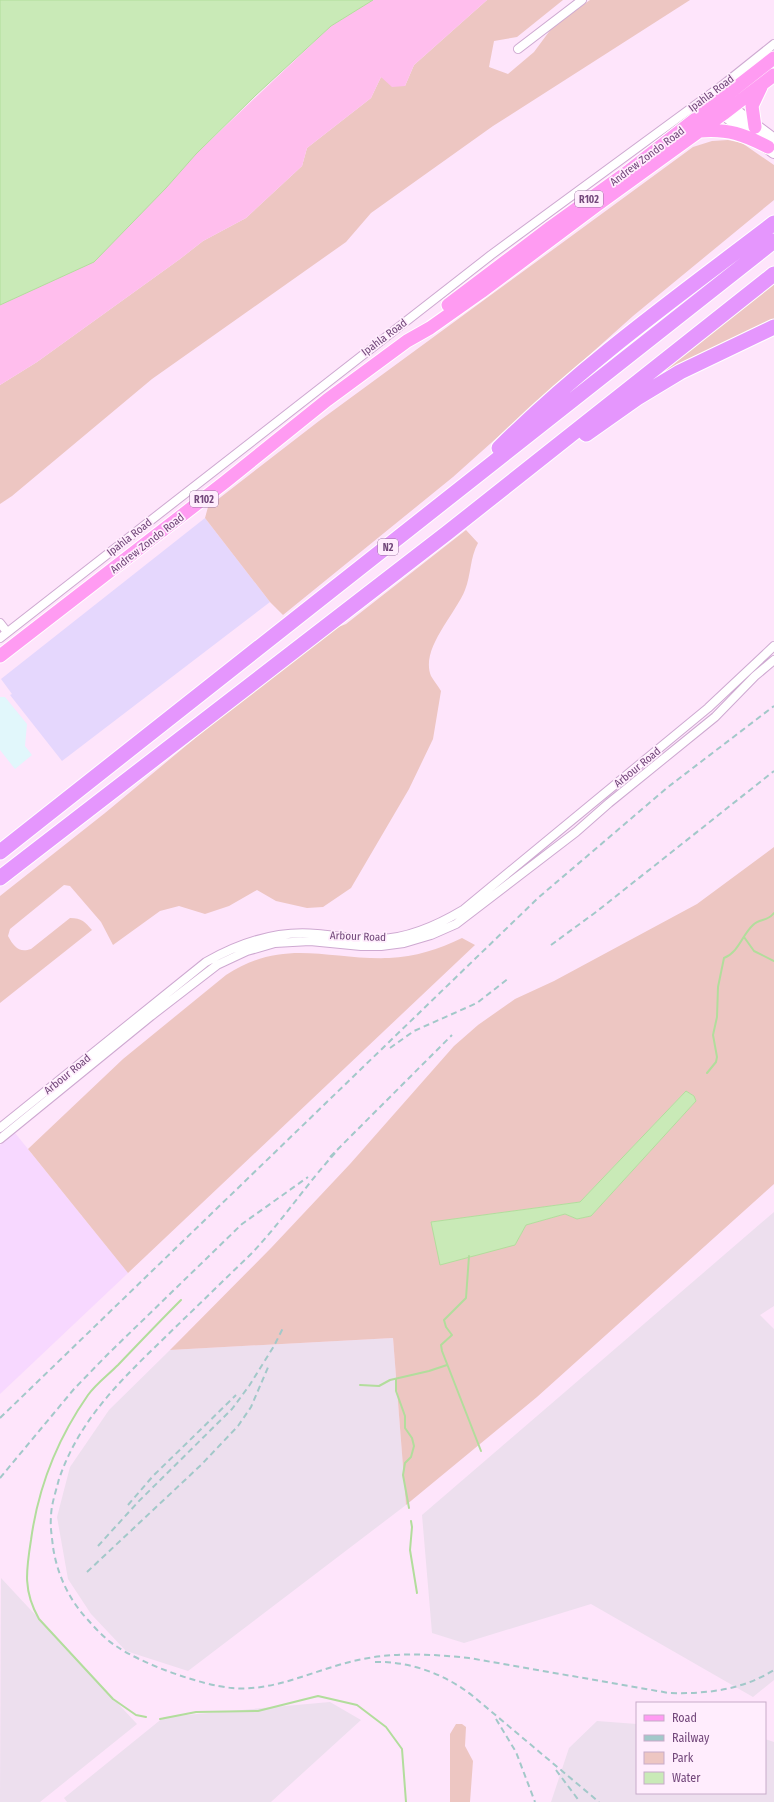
<svg xmlns="http://www.w3.org/2000/svg" width="774" height="1802" viewBox="0 0 774 1802" font-family="'Fira Sans Condensed',sans-serif">
  <style>
    .commercial { fill: #f7d8ff }
    .industrial { fill: #eddfee }
    .education { fill: #e1f7fb }
    .medical { fill: #e5d7fd }
    .green { fill: #edc6c2; fill-rule: evenodd }
    .sand { fill: #ffbeed }
    .water { fill: #c9eab7; stroke: #b2dd9c }
    .lines { fill: none; stroke-linecap: round; stroke-linejoin: round }
    .stream { stroke: #b2dd9c; stroke-width: 2 }
    .minor-casing { stroke: #cea9d1; stroke-width: 10 }
    .secondary-casing { stroke: #cda2d0; stroke-width: 14 }
    .primary-casing { stroke: #fff; stroke-width: 15 }
    .motorway-casing { stroke: #fff; stroke-width: 17 }
    .minor { stroke: #fff; stroke-width: 8 }
    .secondary { stroke: #fff; stroke-width: 12 }
    .primary { stroke: #ff9bf2; stroke-width: 13 }
    .motorway { stroke: #e596fd; stroke-width: 15 }
    .rail { stroke: #a2c8c9; stroke-width: 2; stroke-dasharray: 6 4; stroke-linecap: butt }
    .labels { text-anchor: middle; stroke-width: 3.5; stroke-linejoin: round; paint-order: stroke }
    .shield { fill: #ffedfd; stroke: #9c79a1; stroke-width: 1 }
    .shield-label { font-size: 10px; font-weight: bold; fill: #72477a }
    .street-label { font-size: 11px; fill: #72477a; stroke: #ffedfd }
  </style>
  <rect width="100%" height="100%" fill="#fee5fb"/>
  <path class="commercial" d="M15 1133 128 1273 0 1394V1145Z"/>
  <path class="industrial" d="M774 1212V1306L760 1315 774 1329V1680L753 1697 591 1604 464 1643 432 1633 422 1515Z
    M393 1338 406 1505 188 1671 126 1651 91 1614 68 1579 57 1517 70 1467 109 1410 170 1350Z
    M1 1578 137 1724 40 1802H0Z
    M330 1702 361 1720 271 1802H67L64 1798 164 1717Z
    M597 1721 637 1724V1793H765V1739L774 1742V1802H551L569 1748Z"/>
  <path class="education" d="M0 697H5L27 724 25 746 32 755 15 769 0 750Z"/>
  <path class="medical" d="M205 518 270 602 62 761 10 695 12 694 1 679Z"/>
  <path class="green" d="M487 0H563L517 37 494 41 489 67 508 74 534 52 554 25 590 0H690L493 126 371 213 346 242 152 379 12 496 0 504V385L37 362 180 259 203 241 246 218 302 166 307 148 371 98 381 77 405 86 414 65Z
    M728 140 742 143 774 165V200L633 316 453 477 283 615 270 602 205 518 208 507 319 421 693 147 712 141Z
    M774 281V319L638 386Z
    M466 530 478 543C470 557 471 575 465 590 455 615 420 649 431 676 434 681 438 686 441 691L433 739 409 789 351 888 323 907 307 908 276 901 257 890 229 906 205 914 179 906 160 911 113 945 101 922 70 886 64 885 10 929 8 936C14 947 19 953 31 949L70 918C82 918 85 922 92 930L0 1003V896L105 813 211 725 336 628 346 624Z
    M774 847V1184L537 1397 406 1505 393 1338 170 1350 271 1248 350 1164 454 1046 478 1025 515 999 554 981 697 904ZM686 1091 694 1096 696 1101 591 1216 577 1219 565 1214 526 1225 515 1245 432 1222 580 1202Z
    M462 938 475 945 128 1273 28 1149 123 1059 226 975C284 937 327 960 389 958 415 957 439 949 462 938Z
    M456 1724H462L466 1727 465 1746 473 1761 470 1802H450V1734Z"/>
  <path class="sand" d="M373 0H487L414 65 405 86 392 87 381 77 371 98 307 148 302 166 246 218 203 241 180 259 37 362 0 385V305L166 188 196 154 331 26Z"/>
  <path class="water" d="M0 0H373L331 26 256 95 196 154 166 188 94 262 0 305Z
    M686 1091 694 1096 696 1101 591 1216 577 1219 565 1214 526 1225 515 1245 440 1265 431 1222 580 1202Z"/>
  <g class="lines">
    <path class="stream" d="M744 937 754 951 774 961
      M707 1073 716 1062 717 1057 713 1035 717 1017 718 987 724 958C739 952 742 935 753 925 760 918 767 922 774 913
      M469 1256 466 1298 444 1320 446 1327 452 1335 441 1345 442 1351 481 1451
      M396 1379V1391L405 1416V1428L412 1438 414 1446 411 1457 405 1463 403 1475 409 1508
      M360 1385 379 1386 390 1380 429 1371 447 1365
      M411 1521 412 1527 410 1550 417 1593
      M146 1717 136 1715 113 1699 39 1619C23 1591 26 1571 31 1540 38 1488 58 1438 88 1395 96 1384 108 1375 118 1365 139 1343 160 1321 181 1300
      M160 1719 196 1712 258 1711 318 1696 357 1705 386 1727 402 1749 406 1802"/>
    <g class="minor-casing">
      <path id="minor" d="M518 49 582 0
        M0 623 7 632
        M0 638 491 255 724 84 774 44
        M0 1128 206 962C241 942 277 930 317 934 338 936 359 940 380 939 410 938 438 925 463 910L708 708 774 646
        M0 1139 151 1016 217 965 247 951 275 943 310 941 361 946H381L404 943 431 935 456 924 576 832 609 803 715 717 755 676 774 660"/>
    </g>
    <g class="secondary-casing">
      <path id="secondary" d="M723 102 774 140
        M716 108 774 152"/>
    </g>
    <g class="primary-casing">
      <path id="primary" d="M755 127 752 106 761 87
        M700 131C729 129 743 134 768 147
        M448 305 551 227 630 170 774 58
        M0 656 225 482 327 400 407 341 430 328 481 292 597 205 723 114 774 75"/>
    </g>
    <g class="motorway-casing">
      <path id="motorway" d="M586 434 637 398 680 372 774 327
        M499 448C583 364 680 295 774 223
        M0 852 774 241
        M0 878 447 533 774 274"/>
    </g>
    <use href="#minor" class="minor"/>
    <use href="#secondary" class="secondary"/>
    <use href="#primary" class="primary"/>
    <use href="#motorway" class="motorway"/>
    <path class="rail" d="M551 945 596 912 774 771
      M390 1048 414 1031 477 1003 509 978
      M335 1153C306 1185 282 1221 253 1252 220 1284 187 1316 154 1348 113 1388 78 1424 59 1479 56 1491 51 1505 51 1517 50 1527 52 1537 53 1547 57 1574 69 1600 88 1620 96 1629 105 1639 116 1646 142 1664 200 1685 232 1688 275 1692 316 1669 358 1660 394 1652 432 1654 469 1658L669 1693C707 1694 742 1690 774 1670
      M330 1157 452 1035
      M0 1418 538 898 668 787 774 706
      M0 1478 74 1389 107 1355 242 1224 308 1177
      M128 1505 153 1476 236 1395
      M98 1546 138 1502 232 1409 249 1386 274 1346 283 1328
      M87 1572 201 1465 238 1426 251 1407 269 1365
      M375 1662C411 1661 447 1675 474 1697L599 1802
      M496 1719 516 1752 535 1802
      M556 1770 580 1802"/>
  </g>
  <g class="labels">
    <g class="shield">
      <rect x="575" y="191" width="28" height="16" rx="3"/>
      <rect x="190" y="491" width="28" height="16" rx="3"/>
      <rect x="378" y="539" width="20" height="16" rx="3"/>
    </g>
    <g class="shield-label">
      <text x="589" y="203">R102</text>
      <text x="204" y="503">R102</text>
      <text x="388" y="551">N2</text>
    </g>
    <g class="street-label">
      <text transform="translate(711 93) rotate(-37)" y="4">Ipahla Road</text>
      <text transform="translate(647 156) rotate(-37)" y="4">Andrew Zondo Road</text>
      <text transform="translate(384 337) rotate(-37)" y="4">Ipahla Road</text>
      <text transform="translate(129 537) rotate(-38)" y="4">Ipahla Road</text>
      <text transform="translate(147 543) rotate(-38)" y="4">Andrew Zondo Road</text>
      <text transform="translate(637 767) rotate(-39)" y="4">Arbour Road</text>
      <text transform="translate(358 936) rotate(2)" y="4">Arbour Road</text>
      <text transform="translate(67 1074) rotate(-39)" y="4">Arbour Road</text>
    </g>
  </g>
  <rect x="636" y="1702" width="130" height="92" fill="#ffedfd" stroke="#c7abc9"/>
  <rect x="644" y="1715" width="20" height="6" fill="#ff9bf2" stroke="#c7abc9"/>
  <text x="672" y="1722" font-size="12" fill="#72477a">Road</text>
  <rect x="644" y="1735" width="20" height="6" fill="#a2c8c9" stroke="#c7abc9"/>
  <text x="672" y="1742" font-size="12" fill="#72477a">Railway</text>
  <rect x="644" y="1752" width="20" height="12" fill="#edc6c2" stroke="#c7abc9"/>
  <text x="672" y="1762" font-size="12" fill="#72477a">Park</text>
  <rect x="644" y="1772" width="20" height="12" fill="#c9eab7" stroke="#c7abc9"/>
  <text x="672" y="1782" font-size="12" fill="#72477a">Water</text>
</svg>
